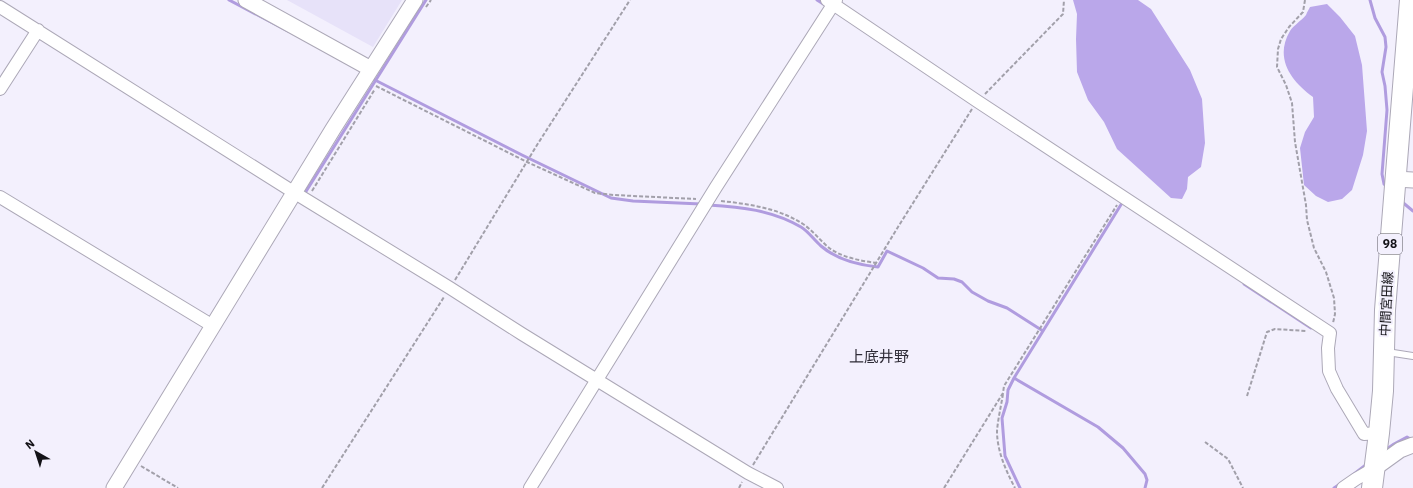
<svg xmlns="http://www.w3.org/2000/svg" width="1413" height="488" viewBox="0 0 1413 488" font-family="'IBM Plex Sans','Noto Sans JP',sans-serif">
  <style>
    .built { fill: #e7e2f9 }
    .forest { fill: #baa7ea }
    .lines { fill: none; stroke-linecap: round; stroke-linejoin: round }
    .stream { stroke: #b09cdf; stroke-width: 3 }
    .service-casing { stroke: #aca8b7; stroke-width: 8 }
    .minor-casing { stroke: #aca8b7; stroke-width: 14 }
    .tertiary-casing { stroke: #aca8b7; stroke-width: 17 }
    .primary-casing { stroke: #aca8b7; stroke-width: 22 }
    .path { stroke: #a2a0aa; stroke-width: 2; stroke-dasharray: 4 2; stroke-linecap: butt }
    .service { stroke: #fff; stroke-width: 6 }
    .minor { stroke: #fff; stroke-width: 12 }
    .tertiary { stroke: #fff; stroke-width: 15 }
    .primary { stroke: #fff; stroke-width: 20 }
    .labels { text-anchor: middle; stroke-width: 4; stroke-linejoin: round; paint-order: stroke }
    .shield { fill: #f3f0fd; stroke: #56555c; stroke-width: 1 }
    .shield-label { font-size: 12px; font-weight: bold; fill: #131217 }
    .street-label { font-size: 13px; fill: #131217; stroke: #f3f0fd }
    .quarter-label { font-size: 15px; fill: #2e2b36; stroke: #f3f0fd }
  </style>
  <rect width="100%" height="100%" fill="#f3f0fd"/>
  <path class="built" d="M287 0H402L373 47Z"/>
  <path class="forest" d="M1073 0H1138L1151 9 1190 70 1202 99 1205 143 1201 167 1188 177 1187 189 1182 199 1171 198 1117 149 1104 122 1088 100 1077 72 1076 39 1077 14Z
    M1327 4 1340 17 1355 36 1362 65 1367 131 1363 155 1352 190 1342 199 1328 202 1316 196 1304 185 1300 148 1305 132 1314 117 1313 97C1291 81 1274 58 1290 31 1294 25 1301 21 1306 15 1307 12 1309 9 1310 7Z"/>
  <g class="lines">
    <path class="stream" d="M229 0 288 31
      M817 0 825 5
      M1370 0 1375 18 1385 37 1386 47 1382 72 1385 86 1387 110 1382 174 1384 184 1387 187
      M371 78 522 155 611 198 633 201 701 204
      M305 193 426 0
      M1401 201 1413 211
      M708 205C741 207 772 210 801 227 808 231 814 240 821 246 836 259 858 265 878 267L887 251 923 268 938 278 954 279 962 282 972 292 988 301 1007 308 1043 331 1014 378 1008 390 1007 402 1002 418 1005 456 1020 488
      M1244 284 1311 328
      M1043 331 1122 203
      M1014 378 1098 427 1123 448 1145 474 1147 480 1145 488
      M1384 451 1394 444 1407 437 1412 440
      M1354 474 1367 464
      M1334 488 1340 484"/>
    <g class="service-casing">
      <path id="service" d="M1387 352 1413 356"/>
    </g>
    <g class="minor-casing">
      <path id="minor" d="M827 0 977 101 1330 333 1328 348 1329 371 1337 389 1364 434 1379 433
        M0 7 295 193 450 288 522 334 748 473 777 488
        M0 89 38 30
        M0 197 213 326
        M530 488 716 187 836 0
        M1343 488 1356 479 1375 468"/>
    </g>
    <g class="tertiary-casing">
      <path id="tertiary" d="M246 0 371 69
        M1395 179 1413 180
        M1375 468 1400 450 1413 445
        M114 488 333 129 415 0"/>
    </g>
    <g class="primary-casing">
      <path id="primary" d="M1372 488 1379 433 1383 391 1385 310 1410 0"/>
    </g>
    <path class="path" d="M1305 0 1303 12 1289 27 1281 39 1278 49 1277 67 1286 85 1292 103 1295 142 1306 205 1307 220 1314 248 1326 272 1334 298 1335 314 1333 323
      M426 7 431 0
      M376 86 527 162 595 193 614 195 696 199
      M985 94 1063 14 1064 0
      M312 191 375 89
      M721 201C749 204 778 208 803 224 812 230 819 239 828 247 840 257 861 261 877 263
      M455 280 537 145 630 0
      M1003 394C1001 406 998 419 997 431 997 451 1006 471 1015 488
      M1247 396 1267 332 1275 329 1306 331
      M1205 442 1228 459 1243 488
      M753 465 898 227 972 109
      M141 466 178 488
      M322 488 444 297
      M739 488 742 482
      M944 488 1003 393 1004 386 1117 205"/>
    <use href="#service" class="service"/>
    <use href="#minor" class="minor"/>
    <use href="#tertiary" class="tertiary"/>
    <use href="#primary" class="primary"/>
  </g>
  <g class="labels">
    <rect class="shield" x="1378" y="234" width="24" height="20" rx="3"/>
    <g class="shield-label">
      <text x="1390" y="248">98</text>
    </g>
    <g class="street-label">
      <text transform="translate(1386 304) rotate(-87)" y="5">中間宮田線</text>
    </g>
    <g class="quarter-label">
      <text x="879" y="362">上底井野</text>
    </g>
  </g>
  <g transform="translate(36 452) rotate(321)" stroke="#f3f0fd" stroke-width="3" paint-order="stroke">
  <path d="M0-3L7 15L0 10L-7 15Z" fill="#131217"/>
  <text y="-6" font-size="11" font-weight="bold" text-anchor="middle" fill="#131217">N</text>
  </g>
</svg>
